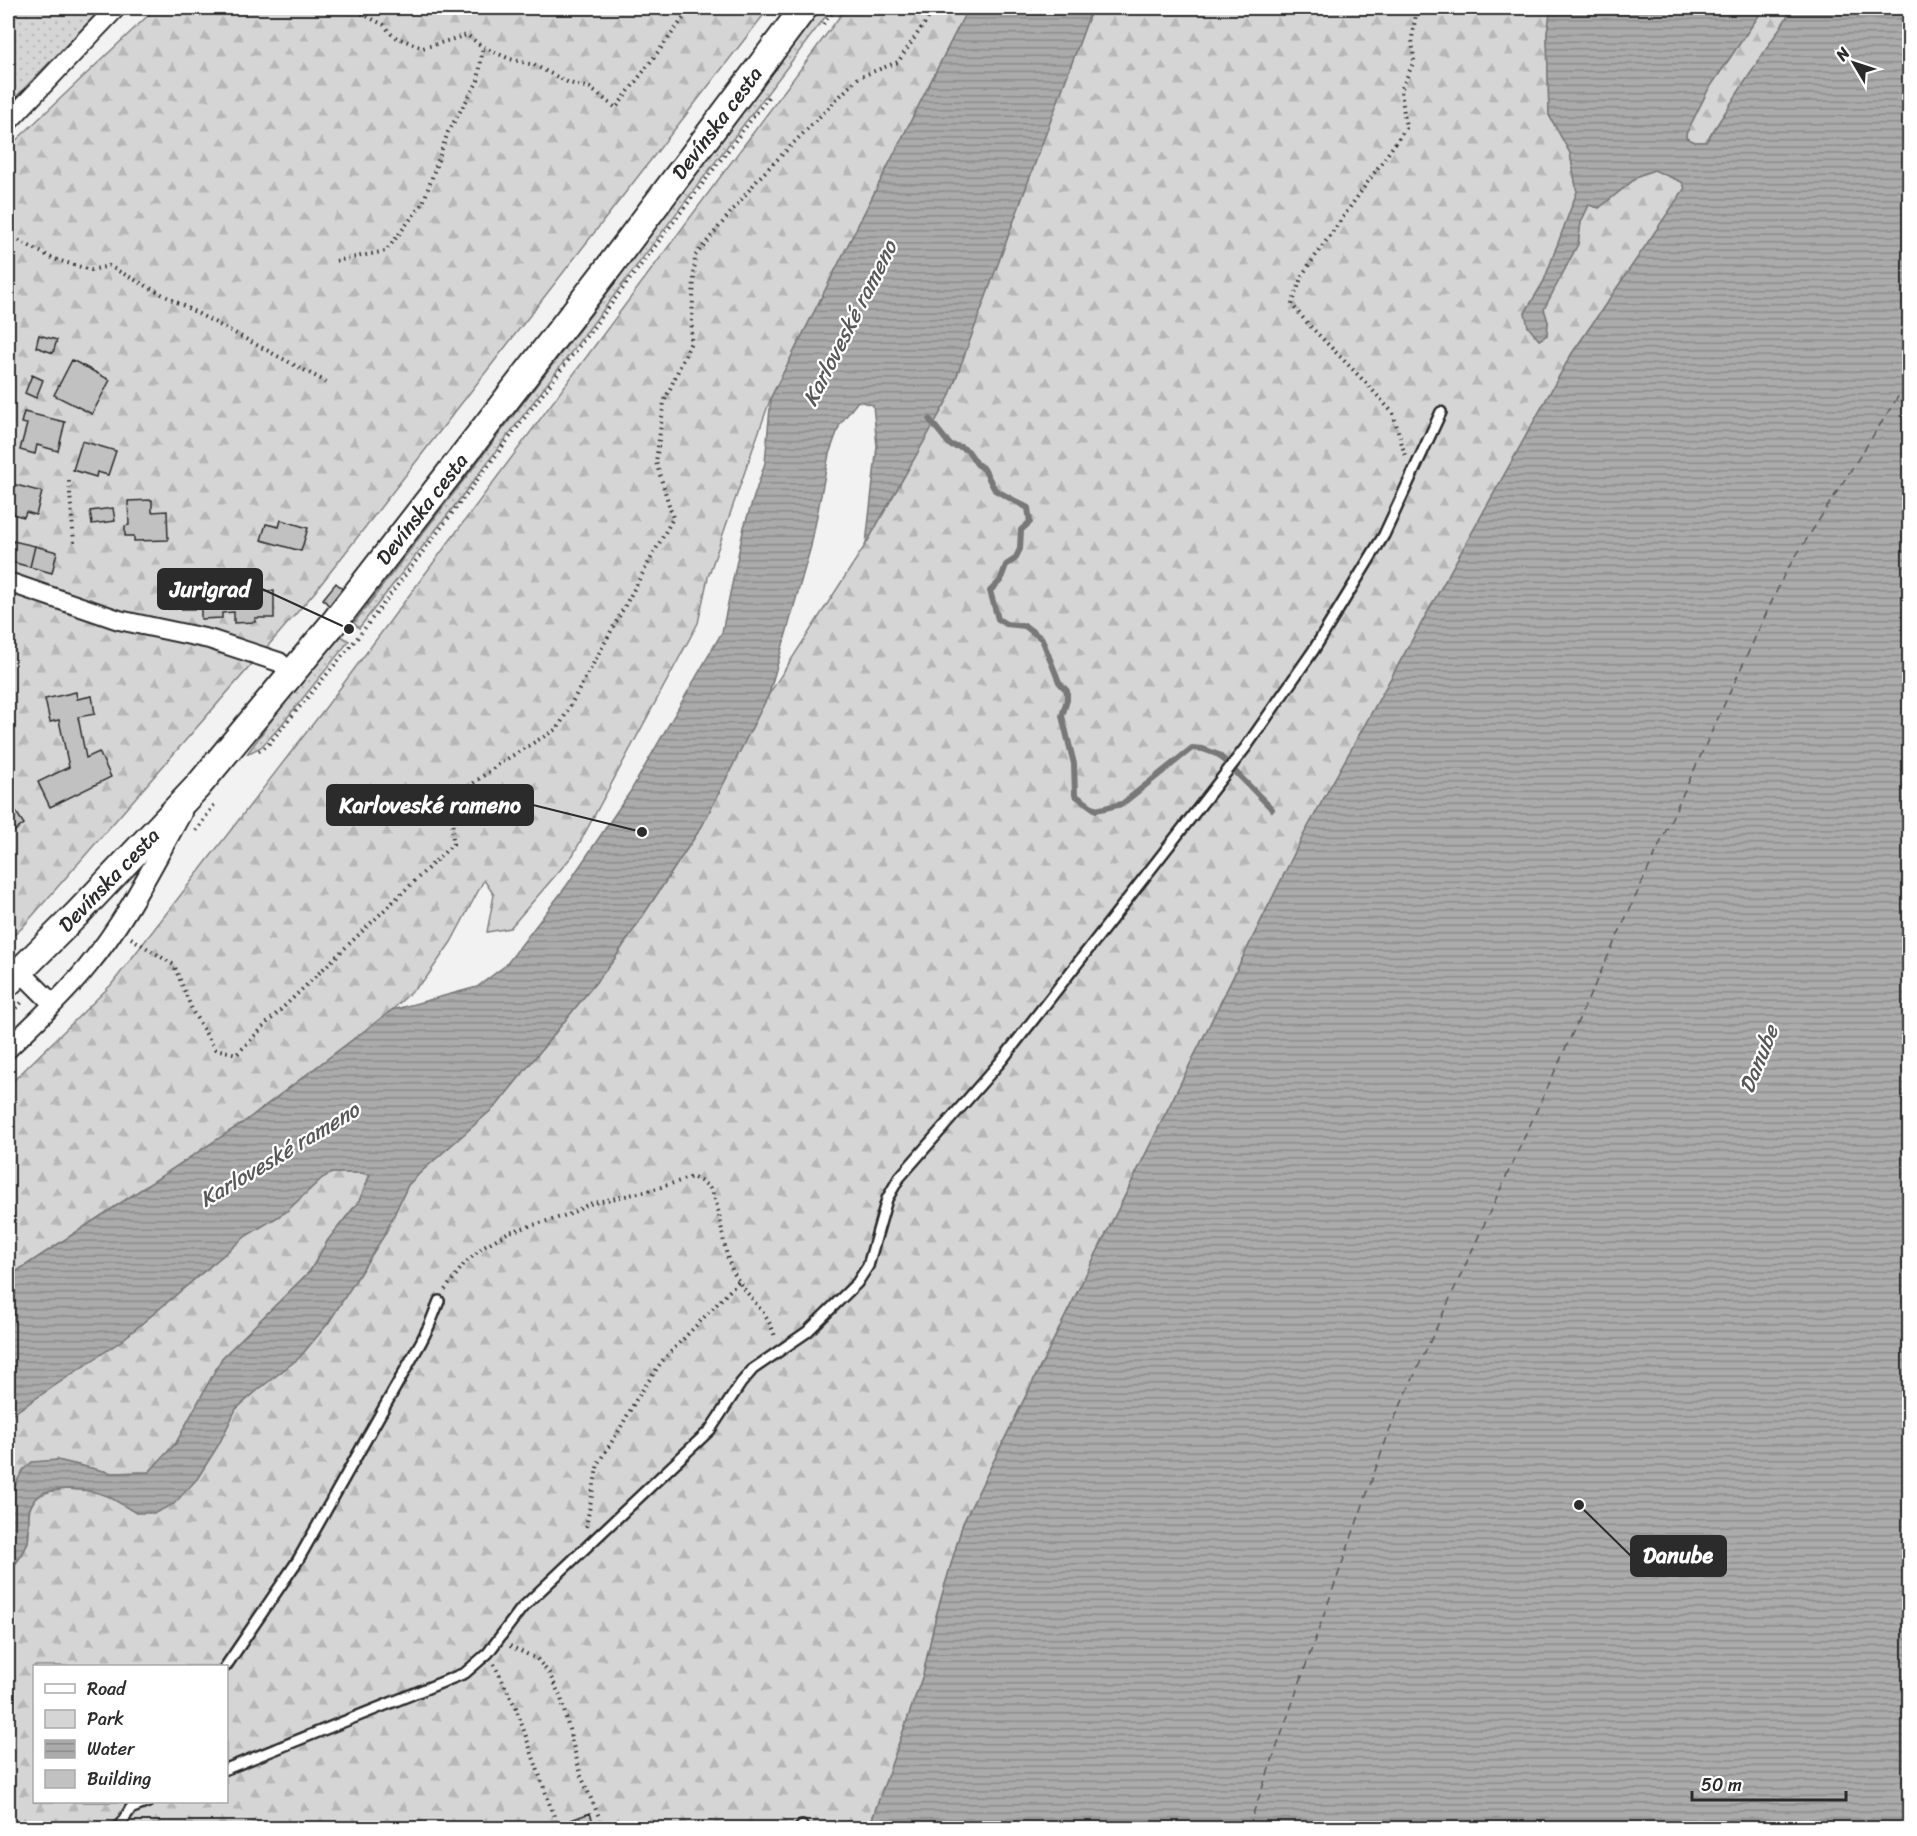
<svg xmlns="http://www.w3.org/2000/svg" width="1917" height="1836" viewBox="0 0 1917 1836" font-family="Sriracha,sans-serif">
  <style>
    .green { fill: url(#green-dots); stroke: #808080; stroke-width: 1.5 }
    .forest { fill: url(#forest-firs); stroke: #808080; stroke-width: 1.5; fill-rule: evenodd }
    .water { fill: url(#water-rules); stroke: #787878; stroke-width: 1.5 }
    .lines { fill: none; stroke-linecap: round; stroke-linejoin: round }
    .stream { stroke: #787878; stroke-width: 6 }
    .ferry { stroke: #585858; stroke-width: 1.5; stroke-dasharray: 8 6; stroke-linecap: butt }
    .building { fill: #c1c1c1; stroke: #2b2b2b; stroke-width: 1.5 }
    .lane-casing { stroke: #2b2b2b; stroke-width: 14 }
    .street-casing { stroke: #2b2b2b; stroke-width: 22 }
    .secondary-casing { stroke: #2b2b2b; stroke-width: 30 }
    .path { stroke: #2b2b2b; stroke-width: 4; stroke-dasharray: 1.5 4.5; stroke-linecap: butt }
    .lane { stroke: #fff; stroke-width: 9 }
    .street { stroke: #fff; stroke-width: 18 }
    .secondary { stroke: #fff; stroke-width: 26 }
    .labels { text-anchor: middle; stroke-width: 4.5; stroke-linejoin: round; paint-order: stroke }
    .street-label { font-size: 21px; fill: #2b2b2b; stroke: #fff }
    .water-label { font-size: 22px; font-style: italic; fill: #585858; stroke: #fff }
    .leader { fill: none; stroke: #2b2b2b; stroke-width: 2 }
    .callout-dot { fill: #2b2b2b; stroke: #fff; stroke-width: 2 }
    .callout { fill: #2b2b2b; stroke: #2b2b2b; stroke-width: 2 }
    .callout-label { font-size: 22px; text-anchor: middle; font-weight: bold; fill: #fff }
  </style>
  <defs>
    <pattern id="green-dots" width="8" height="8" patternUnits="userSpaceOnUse" patternTransform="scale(1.5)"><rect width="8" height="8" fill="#d5d5d5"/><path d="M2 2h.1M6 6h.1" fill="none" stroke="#b7b7b7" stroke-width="1.8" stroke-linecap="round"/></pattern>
    <pattern id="forest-firs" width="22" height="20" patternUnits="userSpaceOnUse" patternTransform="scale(1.5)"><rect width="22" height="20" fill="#d5d5d5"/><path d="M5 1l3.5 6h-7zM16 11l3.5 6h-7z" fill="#b7b7b7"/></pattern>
    <pattern id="water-rules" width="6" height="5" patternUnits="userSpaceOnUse" patternTransform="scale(1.5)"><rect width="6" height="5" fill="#ababab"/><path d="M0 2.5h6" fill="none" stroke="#8b8b8b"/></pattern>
  </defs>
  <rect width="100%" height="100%" fill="#f2f2f2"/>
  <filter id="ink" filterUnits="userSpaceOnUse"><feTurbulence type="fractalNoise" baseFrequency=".0167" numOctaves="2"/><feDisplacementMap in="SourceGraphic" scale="12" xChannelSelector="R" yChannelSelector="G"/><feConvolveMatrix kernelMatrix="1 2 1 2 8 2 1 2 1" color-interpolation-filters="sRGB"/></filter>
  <g filter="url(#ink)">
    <path class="green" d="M20 8H102L8 105V20Z
      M821 8H832L456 504 359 628 354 623 596 308Z
      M341 636 349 641 278 729 261 747 247 754 276 714Z"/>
    <path class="forest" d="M156 8H769L314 593 21 929 8 940V148Z
      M846 8H968L771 397 708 577 698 623 573 855 510 928 487 932 494 895 484 880 451 942 426 978 392 1010 244 1122 8 1277V1086L111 985 326 707Z
      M1092 8H1551L1547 33 1549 115 1570 153 1577 192 1544 281 1525 313 1539 340 1547 335 1548 322 1544 309 1578 244 1581 222 1589 205 1599 208 1640 175 1654 170 1682 182 1685 188 1571 355 1304 834 963 1523 936 1616 923 1675 869 1828H8V1571C16 1565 26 1551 28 1541 31 1531 27 1519 30 1509 37 1483 88 1487 108 1496 118 1500 127 1507 136 1513L197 1479 219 1444 236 1409 259 1389 299 1358 329 1322 385 1234 408 1185 422 1171 497 1105 613 961 702 826 769 694 866 544 949 397ZM34 1666H226V1802H34Z
      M1764 8H1793L1706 142H1695L1686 138V134L1708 90Z
      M331 1173H362L370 1175 359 1201 328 1240 310 1271 222 1358 176 1443 149 1472 112 1473 57 1460 17 1481 8 1509V1417L121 1341 246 1236 286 1212 322 1178Z"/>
    <path class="water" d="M968 8H1092L949 397 866 544 877 446 873 405 858 401 840 424 829 454 811 546 769 694 702 826 613 961 497 1105 422 1171 408 1185 385 1234 329 1322 299 1358 259 1389 236 1409 219 1444 197 1479 174 1504 155 1513H136L108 1496 91 1491 67 1489 44 1492 34 1500 29 1510 28 1542 14 1566 8 1571V1509L17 1481 23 1470 32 1462 57 1460 112 1473 149 1472 176 1443 222 1358 310 1271 328 1240 359 1201 370 1175 362 1173H332L322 1178 286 1212 246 1236 121 1341 8 1417V1277L244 1122 392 1010 477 987 506 965 567 885 630 792 722 632 744 527 765 463 771 397Z
      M1551 8H1764L1708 90 1686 134V138L1695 142H1706L1793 8H1909V1828H869L923 1675 936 1616 963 1523 1304 834 1571 355 1685 188 1682 182 1654 170 1640 175 1599 208 1589 205 1581 222 1578 244 1544 309 1548 322 1547 335 1539 340 1528 327 1525 313 1544 281 1577 192 1570 153 1549 115 1547 33Z"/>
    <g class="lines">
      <path class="stream" d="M930 420 950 445 961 447 968 451 977 464 984 469 995 490 1028 508 1030 522 1021 530 1020 549 1015 559 1006 565 1000 581 990 591 998 619 1006 624 1025 626 1042 639 1059 682 1067 691V700L1062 716 1074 764 1075 795 1096 810 1122 804 1192 748 1203 749 1219 755 1272 809"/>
      <path class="ferry" d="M1248 1828 1391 1426 1785 573 1910 378"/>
    </g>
    <path class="building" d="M39 335 57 340 53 353 36 347Z
      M72 360 110 380 92 414 54 395Z
      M32 375 43 380 36 398 25 393Z
      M24 412 65 422 58 451 37 445 35 454 20 450 27 424 21 423Z
      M82 441 116 451 108 475 97 472 96 477 73 470Z
      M9 483 42 492 36 515 26 512 24 517 8 513V491Z
      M152 500V512L167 511 168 540 134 541V536H125V526L129 525 128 501Z
      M113 508 115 521 92 524 90 511Z
      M281 520 308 528 301 551 261 540 266 524 279 527Z
      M13 541 35 546 30 567 8 561Z
      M35 546 57 552 52 573 30 567Z
      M221 581V587L234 586 235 592 274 591V618H255V622L234 623V612L222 613V618L201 619V609H181V582Z
      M336 583 345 591 331 608 323 599Z
      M76 692 77 699 92 696 95 714 78 717 86 758 99 752 111 777 50 807 38 782 69 767 59 720 50 722 45 699Z
      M16 812 24 824 8 836V818Z
      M590 1813 595 1828H574L571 1820Z"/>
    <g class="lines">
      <g class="lane-casing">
        <path id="lane" d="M226 1666 298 1560 421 1342 429 1326 439 1301
          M226 1769 465 1673 488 1653 521 1609 710 1430 741 1383 753 1369 807 1332 857 1283 868 1266 887 1199 899 1178 1002 1060 1246 747 1313 651 1384 535 1441 412
          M130 1809 148 1802
          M118 1828 135 1802
          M800 1828 802 1826"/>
      </g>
      <g class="street-casing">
        <path id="street" d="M8 122 116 8
          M8 582 119 620 209 639 279 662 292 673
          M9 976 20 971 53 1004
          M8 1049C35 1022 64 996 88 966 126 920 153 865 182 813"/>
      </g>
      <g class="secondary-casing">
        <path id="secondary" d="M8 983 78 913 198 786 336 620 609 267 804 8"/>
      </g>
      <path class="path" d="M351 8 384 25 393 36 423 48 467 35 483 47 510 59 534 65 569 83 590 88 616 108 691 8
        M823 24 836 8
        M8 235 54 259 91 270 109 266 330 384
        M336 261 386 251 423 203 448 132 478 81 483 47
        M1405 455 1393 413 1365 382 1310 326 1292 305 1302 275 1406 128 1401 90 1414 61 1412 38 1417 8
        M69 481 74 542
        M259 751 267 746 358 637 770 95
        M196 831 214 805
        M131 938 174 965 193 1012 215 1049 237 1054 266 1024 453 844 452 799 502 762 558 728 673 518 656 462 664 402 691 342 695 256 759 178 859 77 898 62 935 8
        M8 1017 22 1002
        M445 1290 464 1264 484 1246 509 1232 568 1215 589 1204 652 1190 692 1177C698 1180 708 1184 711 1190 724 1216 720 1249 735 1275 747 1297 769 1313 775 1337
        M586 1527 598 1463 617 1434 636 1400 662 1361 739 1281
        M510 1646 537 1659 549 1673 561 1698 581 1776 604 1828
        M494 1664 516 1708 558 1828"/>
      <use href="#lane" class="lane"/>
      <use href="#street" class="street"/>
      <use href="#secondary" class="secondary"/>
    </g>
  </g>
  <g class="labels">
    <g class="street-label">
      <text transform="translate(717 123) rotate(-53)" y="7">Devínska cesta</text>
      <text transform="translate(422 509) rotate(-52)" y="7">Devínska cesta</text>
      <text transform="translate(109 880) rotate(-46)" y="7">Devínska cesta</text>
    </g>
    <g class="water-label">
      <text transform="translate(849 323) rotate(-63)" y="8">Karloveské rameno</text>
      <text transform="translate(1758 1059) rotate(-68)" y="8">Danube</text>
      <text transform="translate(279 1154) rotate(-31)" y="8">Karloveské rameno</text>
    </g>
  </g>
  <path class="leader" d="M349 629L262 589M642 832L533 805M1579 1505L1631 1556"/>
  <g class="callout-dot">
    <circle cx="349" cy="629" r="6"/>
    <circle cx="642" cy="832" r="6"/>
    <circle cx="1579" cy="1505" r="6"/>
  </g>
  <g class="callout">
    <rect x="158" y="569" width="104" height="40" rx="6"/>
    <rect x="327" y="785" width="206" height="40" rx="6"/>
    <rect x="1631" y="1536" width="95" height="40" rx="6"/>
  </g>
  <g class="callout-label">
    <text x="210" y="597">Jurigrad</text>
    <text x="430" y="813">Karloveské rameno</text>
    <text x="1678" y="1563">Danube</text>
  </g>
  <rect width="1917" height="1836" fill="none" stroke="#fff" stroke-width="30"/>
  <rect x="15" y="15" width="1887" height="1806" fill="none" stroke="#2b2b2b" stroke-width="2" filter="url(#ink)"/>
  <rect x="33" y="1665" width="195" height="138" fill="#ffffff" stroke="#aaaaaa" stroke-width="1.5"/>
  <rect x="45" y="1684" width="30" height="9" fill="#ffffff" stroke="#aaaaaa" stroke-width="1.5"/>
  <text x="87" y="1695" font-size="18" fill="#2b2b2b">Road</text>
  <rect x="45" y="1710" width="30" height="18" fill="#d5d5d5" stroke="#aaaaaa" stroke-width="1.5"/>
  <text x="87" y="1725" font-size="18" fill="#2b2b2b">Park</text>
  <rect x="45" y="1740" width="30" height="18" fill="url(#water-rules)" stroke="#aaaaaa" stroke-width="1.5"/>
  <text x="87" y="1755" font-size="18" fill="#2b2b2b">Water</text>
  <rect x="45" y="1770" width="30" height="18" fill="#c1c1c1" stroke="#aaaaaa" stroke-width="1.5"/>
  <text x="87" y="1785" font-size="18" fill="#2b2b2b">Building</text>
  <g transform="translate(1854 63) rotate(309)" stroke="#ffffff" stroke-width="4.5" paint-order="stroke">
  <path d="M0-4.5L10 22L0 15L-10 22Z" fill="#2b2b2b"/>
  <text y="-9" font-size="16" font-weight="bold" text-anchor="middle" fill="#2b2b2b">N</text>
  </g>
  <path d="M1692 1791v9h154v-9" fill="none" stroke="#2b2b2b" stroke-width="3"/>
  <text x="1701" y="1791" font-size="18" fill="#2b2b2b" stroke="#ffffff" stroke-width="4.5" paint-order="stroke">50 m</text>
</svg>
